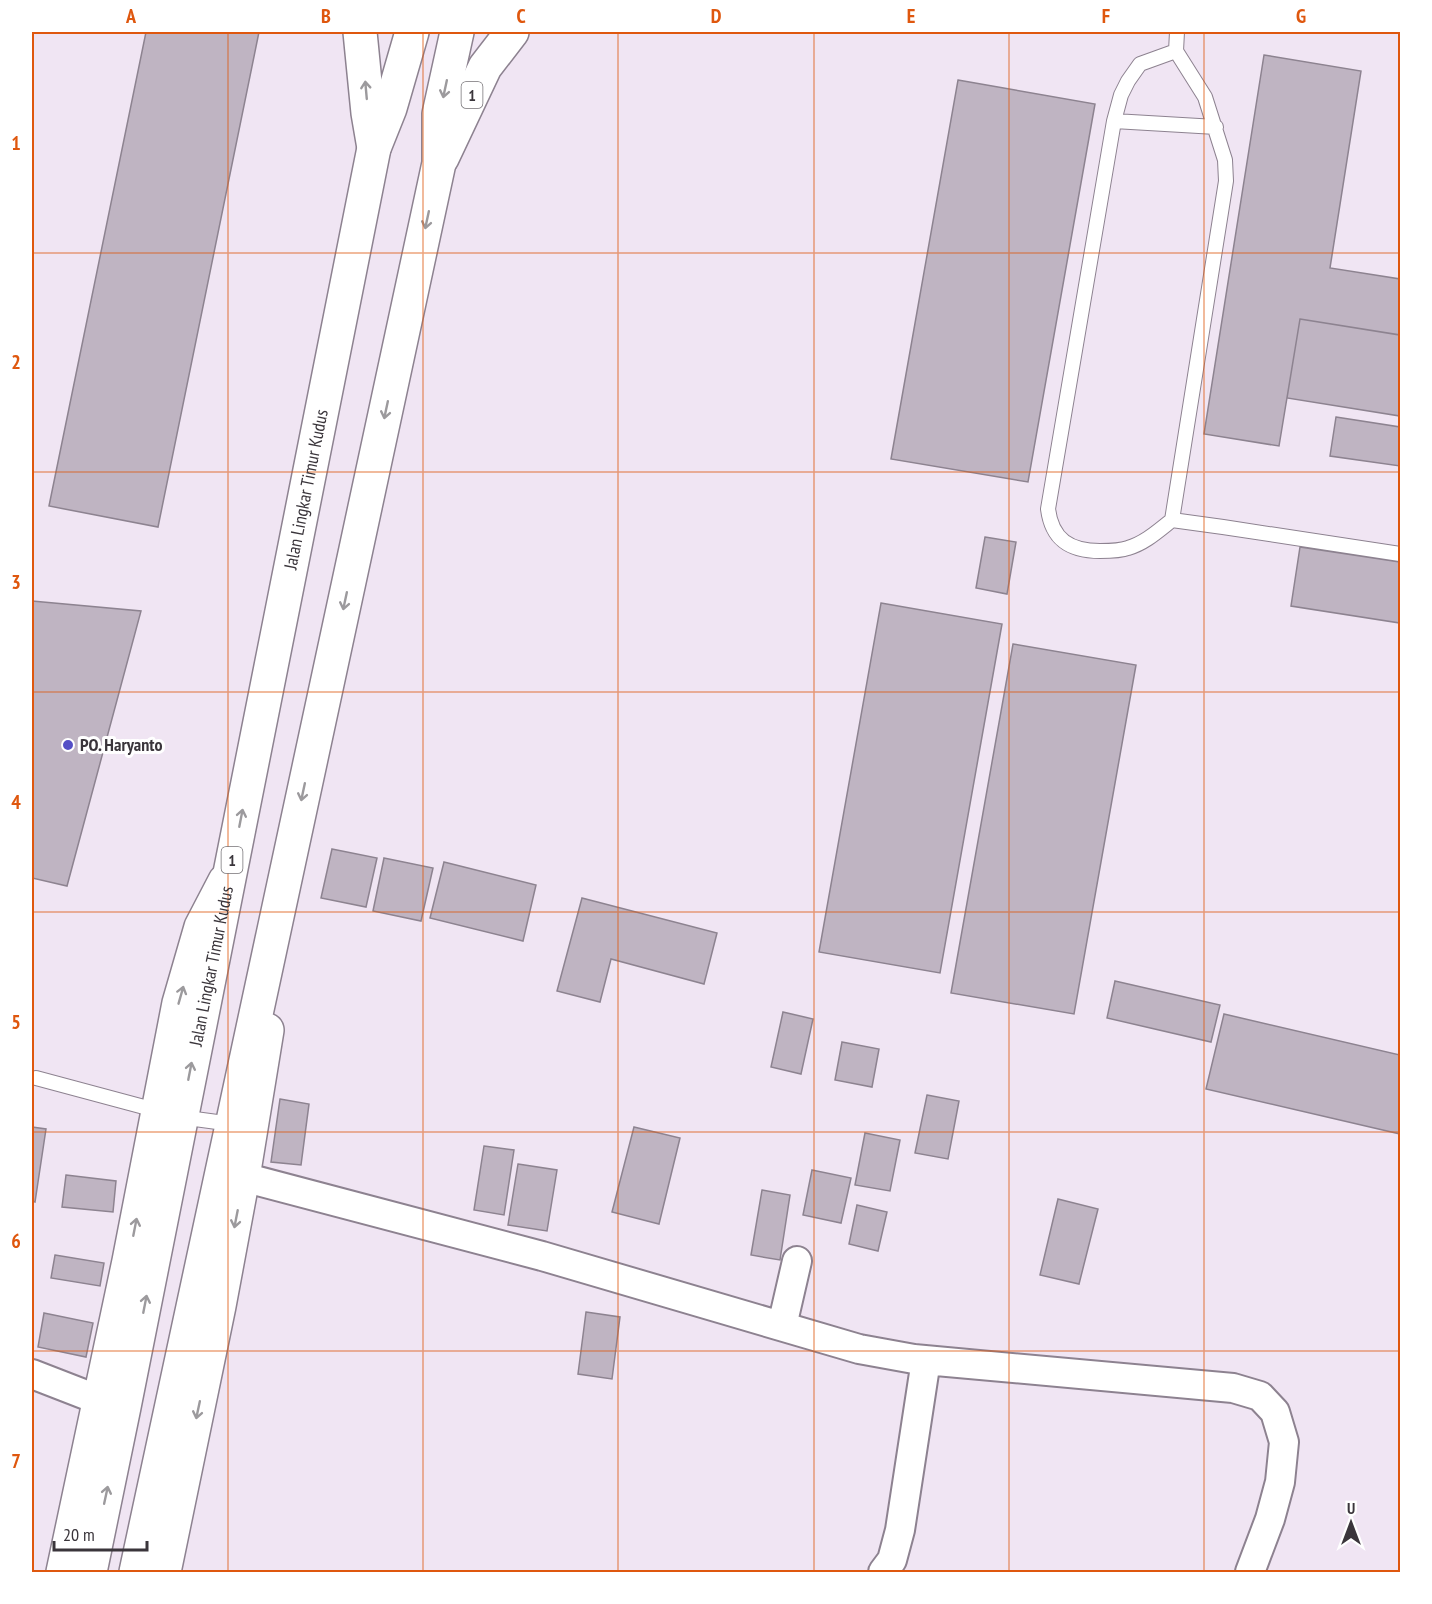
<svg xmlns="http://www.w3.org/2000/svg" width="1432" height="1604" viewBox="0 0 1432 1604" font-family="'PT Sans Narrow',sans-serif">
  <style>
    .building { fill: #bfb4c2; stroke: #8d8390; stroke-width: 1.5 }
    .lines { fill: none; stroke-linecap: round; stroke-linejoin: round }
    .lane-casing { stroke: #8d8290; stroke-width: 16 }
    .street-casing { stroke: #8d8290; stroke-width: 32 }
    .secondary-casing { stroke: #8d8290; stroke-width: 36 }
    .primary-casing { stroke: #8d8290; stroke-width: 36 }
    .highway-casing { stroke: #8d8290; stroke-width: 36 }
    .lane { stroke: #fff; stroke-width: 14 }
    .street { stroke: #fff; stroke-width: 28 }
    .secondary { stroke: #fff; stroke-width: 33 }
    .primary { stroke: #fff; stroke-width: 33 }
    .highway { stroke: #fff; stroke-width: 33 }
    .oneway { stroke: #9c9a9d }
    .grid { fill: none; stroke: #df570e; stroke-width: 1.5; stroke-opacity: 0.55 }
    .poi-dot { fill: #544fc6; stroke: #fff; stroke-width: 2 }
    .labels { text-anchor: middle; stroke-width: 6; stroke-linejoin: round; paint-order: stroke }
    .shield { fill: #fff; stroke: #757276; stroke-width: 1.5 }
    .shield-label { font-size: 16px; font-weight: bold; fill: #3a353b }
    .street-label { font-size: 18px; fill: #3a353b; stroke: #fff }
    .poi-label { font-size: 18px; font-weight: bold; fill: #3a353b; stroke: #fff; text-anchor: start }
    .neatline { fill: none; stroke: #df570e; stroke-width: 2 }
    .grid-label { font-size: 20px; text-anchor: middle; font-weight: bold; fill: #df570e }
  </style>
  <rect width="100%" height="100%" fill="#f0e5f3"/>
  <path class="building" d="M146 32H259L158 527 49 506Z
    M1264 55 1361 71 1330 268 1400 279V335L1300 319 1279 446 1204 434Z
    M958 80 1095 104 1028 482 891 459Z
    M1300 319 1400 335V416L1287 398Z
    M1336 417 1400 427V466L1330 456Z
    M985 537 1016 542 1007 594 976 588Z
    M1300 547 1400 562V623L1291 606Z
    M32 601 141 611 67 886 32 878Z
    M881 603 1002 624 940 973 819 952Z
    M1013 644 1136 665 1074 1014 951 993Z
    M332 849 377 858 366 907 321 898Z
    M384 858 433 868 421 921 373 911Z
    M444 862 536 885 523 941 430 918Z
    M582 898 717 933 704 984 611 959 600 1002 557 991Z
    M1115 981 1220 1005 1211 1042 1107 1018Z
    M783 1012 813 1019 801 1074 771 1067Z
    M1224 1014 1400 1055V1134L1206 1089Z
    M842 1042 879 1049 872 1087 835 1080Z
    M927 1095 959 1101 948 1159 915 1153Z
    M280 1099 309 1104 301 1165 271 1162Z
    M32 1127 46 1129 35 1202 32 1201Z
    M634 1127 680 1138 659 1224 612 1212Z
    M865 1133 900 1140 890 1191 855 1185Z
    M484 1146 514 1150 504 1215 474 1210Z
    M518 1164 557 1170 547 1231 508 1225Z
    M812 1170 851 1178 841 1223 803 1215Z
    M66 1175 116 1181 113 1212 62 1207Z
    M762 1190 790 1195 780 1260 751 1255Z
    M1058 1199 1098 1209 1079 1284 1040 1275Z
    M857 1205 887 1212 878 1251 849 1244Z
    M55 1255 104 1263 100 1286 51 1278Z
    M586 1312 620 1317 612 1379 578 1374Z
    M44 1313 93 1323 86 1357 38 1347Z"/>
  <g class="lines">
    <g class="lane-casing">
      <path id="lane" d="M1177 32 1176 51 1140 64 1128 81 1121 95 1114 121 1048 509C1052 540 1070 551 1100 551 1109 551 1120 551 1128 548 1145 543 1158 531 1172 520L1223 527 1400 554
        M1114 121 1216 127
        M1172 520 1226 181 1225 160 1205 97 1176 51
        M36 1078 159 1111
        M180 1117 232 1124"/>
    </g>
    <g class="street-casing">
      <path id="street" d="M221 1174 243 1177 542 1256 859 1349 914 1359 1233 1388 1260 1396 1275 1412 1284 1442 1280 1482 1270 1519 1250 1572
        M782 1326 797 1261
        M32 1374 99 1400 120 1406
        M883 1572 892 1560 900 1530 926 1360"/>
    </g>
    <g class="secondary-casing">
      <path id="secondary" d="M63 1572 129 1261 179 1003 201 927 225 881
        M164 1572 219 1306 243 1177 267 1030"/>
    </g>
    <g class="primary-casing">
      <path id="primary" d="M360 32 368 113 374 148"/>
    </g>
    <g class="highway-casing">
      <g id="highway">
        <path d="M442 158 485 67 512 32"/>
        <path id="s1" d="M90 1572 124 1407 374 148 390 108 412 32"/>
        <path d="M136 1572 439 163V114L457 32"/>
      </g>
    </g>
    <use href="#lane" class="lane"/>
    <use href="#street" class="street"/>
    <use href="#secondary" class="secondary"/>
    <use href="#primary" class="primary"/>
    <use href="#highway" class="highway"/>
  </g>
  <defs><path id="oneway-shaft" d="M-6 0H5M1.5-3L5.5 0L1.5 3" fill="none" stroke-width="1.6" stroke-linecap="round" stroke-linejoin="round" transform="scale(1.5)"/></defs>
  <g class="oneway">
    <use href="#oneway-shaft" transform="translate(445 89) rotate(102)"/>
    <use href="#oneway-shaft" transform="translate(366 90) rotate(-95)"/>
    <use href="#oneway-shaft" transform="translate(427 220) rotate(102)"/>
    <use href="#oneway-shaft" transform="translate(386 410) rotate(102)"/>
    <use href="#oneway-shaft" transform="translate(345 601) rotate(102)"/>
    <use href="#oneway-shaft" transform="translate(303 792) rotate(102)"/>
    <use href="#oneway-shaft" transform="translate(241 818) rotate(-79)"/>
    <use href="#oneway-shaft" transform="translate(181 995) rotate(-74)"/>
    <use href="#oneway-shaft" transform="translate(190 1071) rotate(-79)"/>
    <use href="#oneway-shaft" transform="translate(236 1219) rotate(101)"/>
    <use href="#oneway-shaft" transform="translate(135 1227) rotate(-79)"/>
    <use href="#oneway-shaft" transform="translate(145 1304) rotate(-79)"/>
    <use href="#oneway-shaft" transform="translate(198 1410) rotate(102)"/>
    <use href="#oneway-shaft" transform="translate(106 1495) rotate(-78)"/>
  </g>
  <path class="grid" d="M228 32V1572M423 32V1572M618 32V1572M814 32V1572M1009 32V1572M1204 32V1572M32 253H1400M32 472H1400M32 692H1400M32 912H1400M32 1132H1400M32 1351H1400"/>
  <circle class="poi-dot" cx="68" cy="745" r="6"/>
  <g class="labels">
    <g class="shield">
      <rect x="461.5" y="82" width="21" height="26" rx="4.5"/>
      <rect x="221.5" y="847" width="21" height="26" rx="4.5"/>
    </g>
    <g class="shield-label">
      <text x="472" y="101">1</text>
      <text x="232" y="866">1</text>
    </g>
    <g class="street-label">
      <text dy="6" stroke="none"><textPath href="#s1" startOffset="1104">Jalan Lingkar Timur Kudus</textPath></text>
      <text dy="6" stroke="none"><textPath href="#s1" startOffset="618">Jalan Lingkar Timur Kudus</textPath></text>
    </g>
    <g class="poi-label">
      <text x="80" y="751">PO. Haryanto</text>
    </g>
  </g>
  <rect width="1432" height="1604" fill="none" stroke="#ffffff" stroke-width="66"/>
  <g transform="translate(1351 1523)" stroke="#ffffff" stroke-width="4.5" paint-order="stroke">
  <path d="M0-4.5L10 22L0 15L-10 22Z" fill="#3a353b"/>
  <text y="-9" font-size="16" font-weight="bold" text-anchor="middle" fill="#3a353b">U</text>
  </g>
  <path d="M54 1541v9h93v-9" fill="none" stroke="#3a353b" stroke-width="3"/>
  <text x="63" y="1541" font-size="18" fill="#3a353b" stroke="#ffffff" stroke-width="4.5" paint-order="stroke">20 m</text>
  <rect x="33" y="33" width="1366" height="1538" class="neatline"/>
  <g class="grid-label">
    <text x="131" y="23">A</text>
    <text x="326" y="23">B</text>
    <text x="521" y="23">C</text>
    <text x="716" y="23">D</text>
    <text x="911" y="23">E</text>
    <text x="1106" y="23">F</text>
    <text x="1301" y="23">G</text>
    <text x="16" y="150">1</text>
    <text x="16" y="369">2</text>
    <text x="16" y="589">3</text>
    <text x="16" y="809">4</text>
    <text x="16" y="1029">5</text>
    <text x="16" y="1248">6</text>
    <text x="16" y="1468">7</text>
  </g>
</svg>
